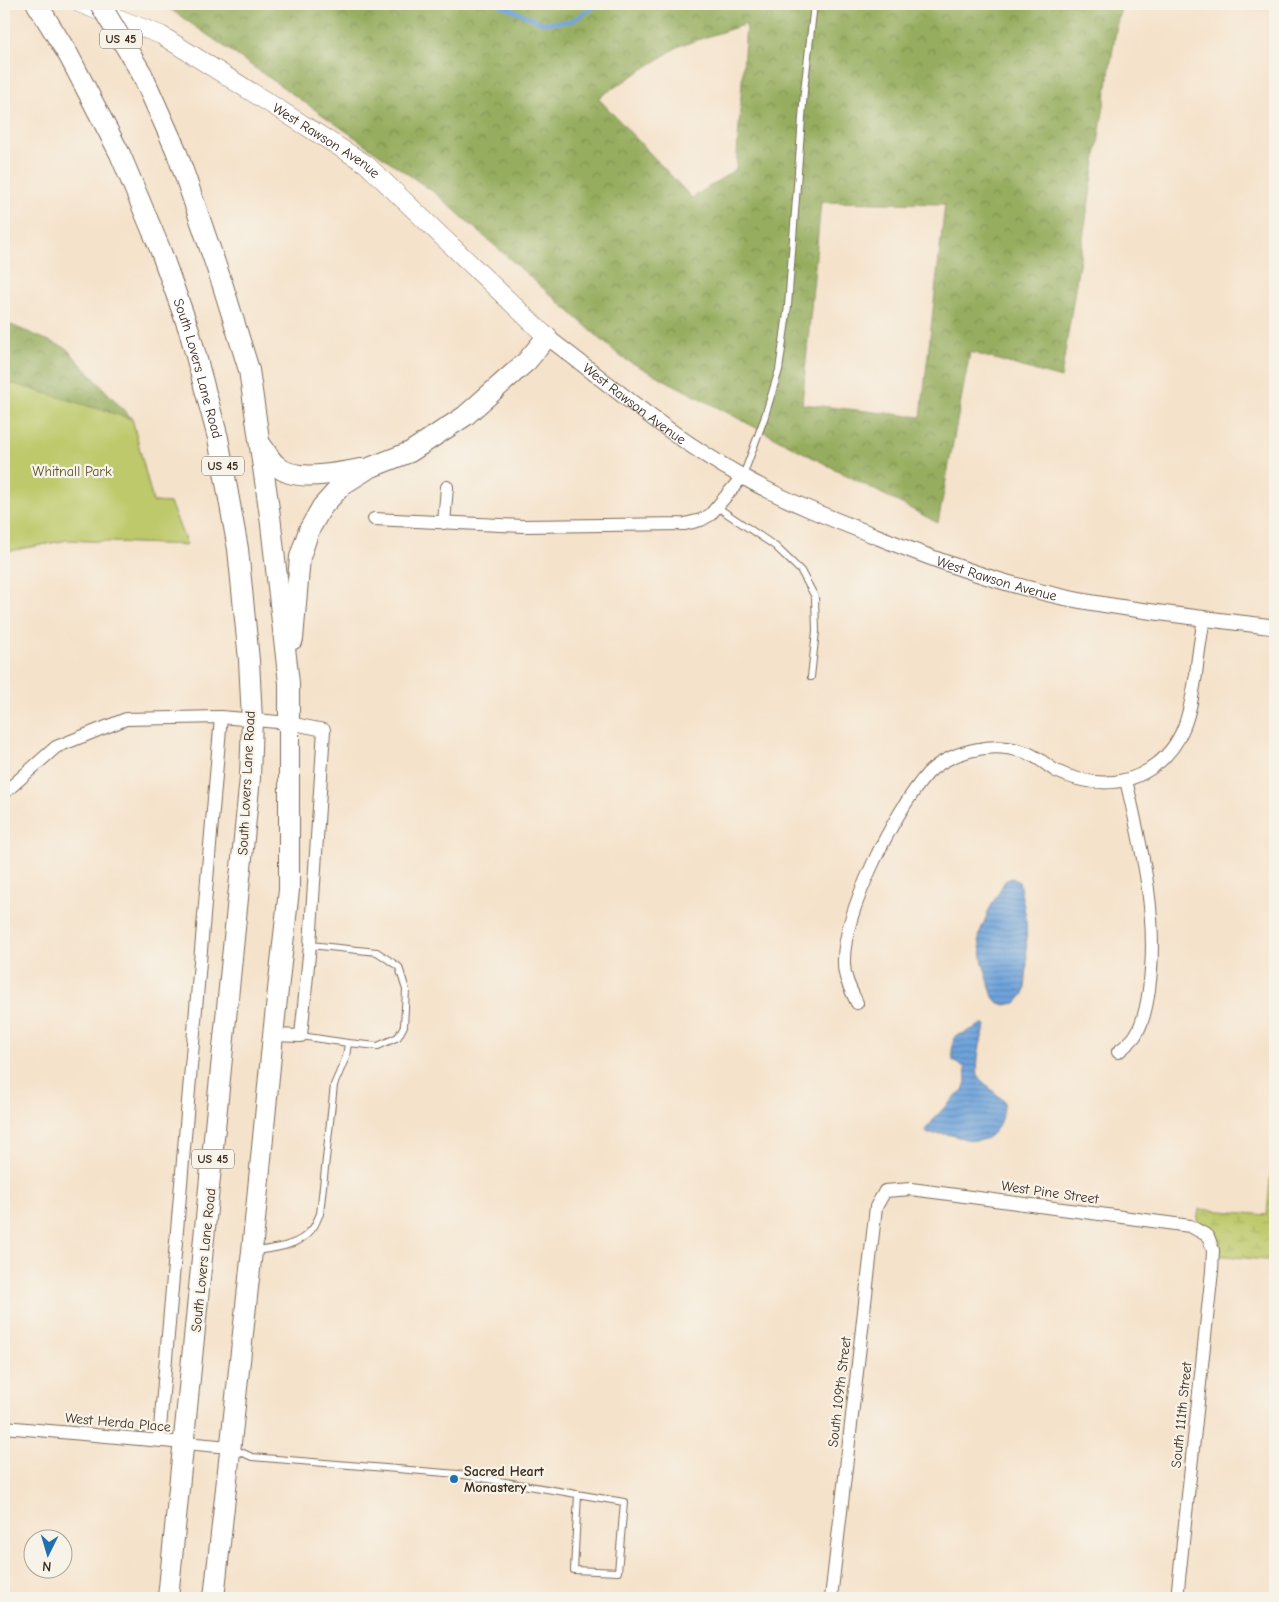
<svg xmlns="http://www.w3.org/2000/svg" width="1279" height="1602" viewBox="0 0 1279 1602" font-family="'Comic Neue',sans-serif">
  <style>
    .forest { fill: url(#forest-crowns); stroke: #686c3e; fill-rule: evenodd }
    .wetland { fill: url(#wetland-marsh); stroke: #7c7a44 }
    .green { fill: #bdc96b; stroke: #7c7a44 }
    .water { fill: url(#water-rules); stroke: #54667c }
    .lines { fill: none; stroke-linecap: round; stroke-linejoin: round }
    .stream { stroke: #6ea3db; stroke-width: 4.5 }
    .service-casing { stroke: #7c6a5a; stroke-width: 8 }
    .minor-casing { stroke: #7c6a5a; stroke-width: 14 }
    .tertiary-casing { stroke: #7c6a5a; stroke-width: 17 }
    .secondary-casing { stroke: #7c6a5a; stroke-width: 19 }
    .primary-casing { stroke: #7c6a5a; stroke-width: 22 }
    .service { stroke: #fff; stroke-width: 6 }
    .minor { stroke: #fff; stroke-width: 12 }
    .tertiary { stroke: #fff; stroke-width: 15 }
    .secondary { stroke: #fff; stroke-width: 18 }
    .primary { stroke: #fff; stroke-width: 20 }
    .primary-bridge-casing { stroke: #7c6a5a; stroke-width: 22; stroke-linecap: butt }
    .primary-bridge { stroke: #fff; stroke-width: 20 }
    .poi-dot { fill: #1f6fb2; stroke: #f7f3e8; stroke-width: 2 }
    .labels { text-anchor: middle; stroke-width: 4.5; stroke-linejoin: round; paint-order: stroke }
    .shield { fill: #f7f3e8; stroke: #73665b; stroke-width: 1 }
    .shield-label { font-size: 12px; font-weight: bold; fill: #3b2a1e }
    .street-label { font-size: 14px; fill: #3b2a1e; stroke: #f7f3e8 }
    .park-label { font-size: 14px; fill: #5c5231; stroke: #f7f3e8 }
    .poi-label { font-size: 14px; font-weight: bold; fill: #3b2a1e; stroke: #f7f3e8; text-anchor: start }
  </style>
  <defs>
    <pattern id="forest-crowns" width="20" height="18" patternUnits="userSpaceOnUse" patternTransform="scale(1.25)"><rect width="20" height="18" fill="#96ad5f"/><path d="M2 6a3 3 0 1 1 6 0M12 15a3 3 0 1 1 6 0" fill="none" stroke="#7c8d4e"/></pattern>
    <pattern id="wetland-marsh" width="20" height="14" patternUnits="userSpaceOnUse" patternTransform="scale(1.25)"><rect width="20" height="14" fill="#bdc96b"/><path d="M1 5h8M5 5V1M11 12h8M15 12V8" fill="none" stroke="#a3ad5c"/></pattern>
    <pattern id="water-rules" width="6" height="5" patternUnits="userSpaceOnUse" patternTransform="scale(1.25)"><rect width="6" height="5" fill="#6ea3db"/><path d="M0 2.5h6" fill="none" stroke="#5c85b1"/></pattern>
  </defs>
  <rect width="100%" height="100%" fill="#f7f3e8"/>
  <filter id="ink" filterUnits="userSpaceOnUse"><feTurbulence type="fractalNoise" baseFrequency=".02" numOctaves="2"/><feDisplacementMap in="SourceGraphic" scale="10" xChannelSelector="R" yChannelSelector="G"/><feConvolveMatrix kernelMatrix="1 2 1 2 8 2 1 2 1" color-interpolation-filters="sRGB"/></filter>
  <filter id="wash" filterUnits="userSpaceOnUse"><feTurbulence type="fractalNoise" baseFrequency=".0096" numOctaves="4" result="noise"/><feDisplacementMap in="SourceGraphic" scale="20" xChannelSelector="R" yChannelSelector="G"/><feGaussianBlur stdDeviation="1.12" result="paint"/><feColorMatrix in="noise" values="0 0 0 0 0 0 0 0 0 0 0 0 0 0 0 0 0 1.4 0 .05"/><feComposite in="paint" operator="in"/></filter>
  <g filter="url(#wash)">
    <rect width="100%" height="100%" fill="#f5e2ca"/>
    <path class="forest" d="M163 4H1122L1117 23 1061 378 970 352 938 523 621 357 435 193ZM746 24 736 169 692 198 598 98 679 46ZM821 202 945 204 921 417 802 404Z
      M4 322 66 348 132 419 153 502 170 503 187 545 67 540 4 552Z"/>
    <path class="wetland" d="M1275 1125V1261L1216 1255C1217 1235 1218 1228 1197 1222L1199 1209 1267 1215Z"/>
    <path class="green" d="M4 381 132 419 153 502 170 503 187 545 67 540 4 552Z"/>
    <path class="water" d="M1012 878 1019 882 1026 917 1027 968 1025 989 1024 994 1016 1003 1005 1005 997 1002 993 997 983 963 979 939 980 932 989 910 1005 881Z
      M982 1024H985L986 1026C980 1042 976 1059 978 1077L1004 1101C1005 1109 1002 1117 999 1124 987 1148 971 1140 951 1135 943 1133 936 1134 928 1134L925 1130 942 1110 963 1090 966 1082 965 1067 953 1061 952 1050 955 1036 965 1033Z"/>
    <g class="lines">
      <path class="stream" d="M499 4 543 23 572 21 598 4"/>
    </g>
  </g>
  <g filter="url(#ink)">
    <g class="lines">
      <g class="service-casing">
        <path id="service" d="M743 476 764 419 779 370 788 306 804 91 814 4
          M717 507 775 546 801 571 815 597 816 631 811 677
          M310 945 377 952 399 967 406 990 404 1026 398 1037 378 1046 348 1043
          M254 1251C273 1249 300 1246 312 1229 316 1225 317 1219 320 1214L334 1085 346 1057 348 1043 301 1036
          M234 1449 252 1457 458 1474 624 1502 618 1572 574 1570 578 1494"/>
      </g>
      <g class="minor-casing">
        <path id="minor" d="M374 519 523 526 685 524 701 520 710 515 742 477
          M444 523 447 487
          M4 793 56 747 126 719 221 717 289 723 324 730 310 945 301 1036 273 1035
          M857 1003C851 990 844 978 844 964 842 914 895 810 928 773 941 760 961 752 979 749 997 745 1021 748 1037 758 1044 762 1049 767 1056 771 1085 785 1122 788 1150 769 1185 746 1190 712 1196 674 1198 655 1201 636 1204 618
          M1118 1052C1124 1047 1130 1043 1135 1036 1144 1022 1147 1005 1149 989 1159 918 1142 849 1126 780
          M4 1427 230 1447
          M159 1440 221 717
          M831 1598 876 1207 885 1191 911 1189 1190 1226 1208 1236 1213 1250 1212 1271 1177 1598"/>
      </g>
      <g class="tertiary-casing">
        <g id="tertiary">
          <path id="s1" d="M547 337C611 385 673 439 743 477 786 501 832 519 878 537 942 563 1009 587 1077 600 1142 612 1209 619 1275 627"/>
        </g>
      </g>
      <g class="secondary-casing">
        <g id="secondary">
          <path id="s2" d="M81 4 161 35 366 164 547 337"/>
        </g>
      </g>
      <g class="primary-casing">
        <g id="primary">
          <path id="s3" d="M37 4 69 56 120 154 160 249 189 330 218 438 238 549 249 660 252 720 250 778 168 1598"/>
          <path d="M142 74 176 150 223 286 249 370 270 516 289 683V890L273 1035 252 1251 214 1598"/>
          <path d="M262 446C266 452 270 460 276 465 294 484 339 472 362 469"/>
          <path d="M293 639 300 557 309 530 322 507 342 485 369 468 410 452 465 416 527 361 547 337"/>
        </g>
      </g>
      <use href="#service" class="service"/>
      <use href="#minor" class="minor"/>
      <use href="#tertiary" class="tertiary"/>
      <use href="#secondary" class="secondary"/>
      <use href="#primary" class="primary"/>
      <g class="primary-bridge-casing">
        <path id="primary-bridge" d="M100 4 142 74"/>
      </g>
      <use href="#primary-bridge" class="primary-bridge"/>
    </g>
  </g>
  <circle class="poi-dot" cx="454" cy="1479" r="5"/>
  <g class="labels">
    <g class="shield">
      <rect x="100" y="29.5" width="42" height="19" rx="4"/>
      <rect x="202" y="456.5" width="42" height="19" rx="4"/>
      <rect x="192" y="1149.5" width="42" height="19" rx="4"/>
    </g>
    <g class="shield-label">
      <text x="121" y="43">US 45</text>
      <text x="223" y="470">US 45</text>
      <text x="213" y="1163">US 45</text>
    </g>
    <g class="street-label">
      <text dy="5" stroke="none"><textPath href="#s2" startOffset="282">West Rawson Avenue</textPath></text>
      <text dy="5" stroke="none"><textPath href="#s3" startOffset="400">South Lovers Lane Road</textPath></text>
      <text dy="5" stroke="none"><textPath href="#s1" startOffset="110">West Rawson Avenue</textPath></text>
      <text dy="5" stroke="none"><textPath href="#s1" startOffset="515">West Rawson Avenue</textPath></text>
      <text transform="translate(246 783) rotate(-87)" y="5">South Lovers Lane Road</text>
      <text transform="translate(1050 1192) rotate(8)" y="5">West Pine Street</text>
      <text transform="translate(203 1260) rotate(-84)" y="5">South Lovers Lane Road</text>
      <text transform="translate(839 1392) rotate(-83)" y="5">South 109th Street</text>
      <text transform="translate(1181 1415) rotate(-84)" y="5">South 111th Street</text>
      <text transform="translate(118 1422) rotate(5)" y="5">West Herda Place</text>
    </g>
    <g class="park-label">
      <text x="72" y="476">Whitnall Park</text>
    </g>
    <g class="poi-label">
      <text x="464" y="1476">Sacred Heart<tspan x="464" dy="16">Monastery</tspan></text>
    </g>
  </g>
  <rect width="1279" height="1602" fill="none" stroke="#f7f3e8" stroke-width="20"/>
  <g transform="translate(48 1554) rotate(185)"><circle r="24" fill="#f7f3e8" stroke="#aca397"/>
  <path d="M0-4L9 19L0 12L-9 19Z" fill="#1f6fb2"/>
  <text y="-8" font-size="14" font-weight="bold" text-anchor="middle" fill="#3b2a1e">N</text>
  </g>
</svg>
